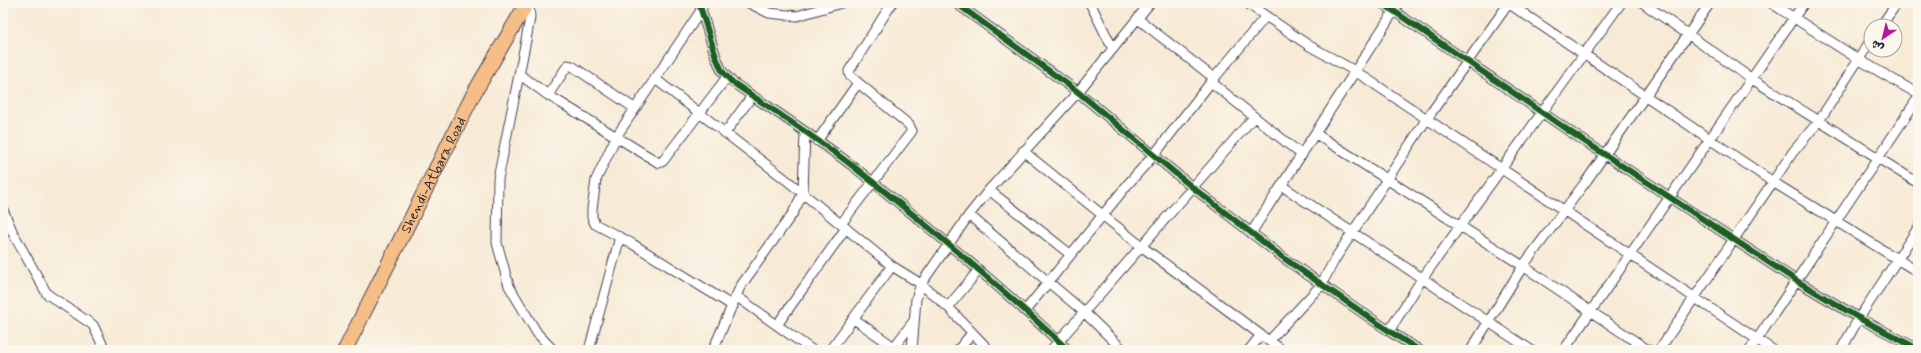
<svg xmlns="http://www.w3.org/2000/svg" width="1921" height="353" viewBox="0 0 1921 353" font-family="Mynerve,'Playpen Sans Arabic',sans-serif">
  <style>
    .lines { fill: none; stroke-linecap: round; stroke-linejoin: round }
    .minor-casing { stroke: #424052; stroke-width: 11 }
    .trunk-casing { stroke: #424052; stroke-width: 16 }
    .minor { stroke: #fff; stroke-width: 9 }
    .trunk { stroke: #f6be87; stroke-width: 14 }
    .cycleway-casing { stroke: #fbf7ec; stroke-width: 8 }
    .cycleway { stroke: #1b5e20; stroke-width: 6 }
    .labels { text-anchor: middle; stroke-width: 4; stroke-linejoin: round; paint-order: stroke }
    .street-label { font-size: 14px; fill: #22223b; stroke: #fbf7ec }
  </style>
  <rect width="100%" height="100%" fill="#fbf7ec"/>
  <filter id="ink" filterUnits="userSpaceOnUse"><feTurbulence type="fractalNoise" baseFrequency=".025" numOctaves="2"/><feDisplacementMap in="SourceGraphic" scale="8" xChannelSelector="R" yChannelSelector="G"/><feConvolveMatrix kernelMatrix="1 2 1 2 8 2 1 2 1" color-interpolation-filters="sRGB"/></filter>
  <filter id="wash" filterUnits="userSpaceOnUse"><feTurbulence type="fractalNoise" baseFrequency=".012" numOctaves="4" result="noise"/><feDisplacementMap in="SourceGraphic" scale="16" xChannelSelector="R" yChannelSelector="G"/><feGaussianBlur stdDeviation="0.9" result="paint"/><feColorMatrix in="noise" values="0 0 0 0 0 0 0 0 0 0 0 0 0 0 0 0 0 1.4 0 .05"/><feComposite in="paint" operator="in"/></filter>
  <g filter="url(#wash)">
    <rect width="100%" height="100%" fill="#f7ead6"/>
  </g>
  <g filter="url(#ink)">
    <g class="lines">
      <g class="minor-casing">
        <path id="minor" d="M529 3 530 18 526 40 498 179 497 243 509 286 537 333 553 350
          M699 3 716 57 722 71 732 82C773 110 815 137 854 167 927 225 1000 286 1068 350
          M749 3 769 13 797 16 841 3
          M956 3 1078 92 1192 187 1285 259 1389 331 1419 350
          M1090 3 1113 49
          M1247 3 1308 45 1355 71 1773 350
          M1382 3 1572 133 1797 281 1859 318 1918 349
          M1508 3 1773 182 1918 272
          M1643 3 1752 79 1918 183
          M1771 3 1858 59 1918 94
          M702 9 616 137 596 180 592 209V217L595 224 631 243 733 306
          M1138 19 1214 78
          M1881 26 1897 3
          M519 74 548 95 659 163 663 161 727 77
          M654 78 789 182 892 266 921 284 948 307 989 350
          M1211 82 1302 155
          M548 95 568 65 572 66 634 108
          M725 133 752 96
          M1316 134 1523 266 1648 350
          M817 141 858 83
          M1023 151 1141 246 1269 341
          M1282 186 1531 350
          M989 190 1070 254
          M3 210 13 233 47 294 93 325 105 350
          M969 215 1084 312 1123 350
          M841 224 912 131 909 125 850 76 849 71 892 3
          M1251 233 1399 3
          M736 296 812 350
          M948 307 978 271
          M1025 311 1128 184 1154 155 1211 82 1266 16
          M854 319 894 347
          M777 325 846 228
          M1389 331 1422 279 1621 3
          M589 350 620 237
          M713 350 740 287 793 213 803 193 805 132
          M830 350 892 266
          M892 350 913 322
          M912 350 916 299 921 284 969 215 989 190 1078 92 1150 3
          M958 350 972 333
          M1051 350 1254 117
          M1249 350 1261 335
          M1282 350 1269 341 1321 285 1335 259 1426 120 1509 3
          M1471 350 1523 266 1587 180 1710 3
          M1564 350 1804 3
          M1659 350 1793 152 1819 121 1871 40
          M1750 350 1918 98
          M1841 350 1859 318 1918 228"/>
      </g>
      <g class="trunk-casing">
        <g id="trunk">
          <path id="s1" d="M345 350 474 93 527 3"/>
        </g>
      </g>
      <use href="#minor" class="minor"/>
      <use href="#trunk" class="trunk"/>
      <g class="cycleway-casing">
        <path id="cycleway" d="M699 3 716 57 722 71 732 82C773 110 815 137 854 167 927 225 1000 286 1068 350
          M956 3 1078 92 1192 187 1285 259 1389 331 1419 350
          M1382 3 1572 133 1797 281 1859 318 1918 349"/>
      </g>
      <use href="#cycleway" class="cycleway"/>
    </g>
  </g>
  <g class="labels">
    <g class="street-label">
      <text dy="5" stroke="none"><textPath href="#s1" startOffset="196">Shendi-Atbara Road</textPath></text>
    </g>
  </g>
  <rect width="1921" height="353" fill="none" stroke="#fbf7ec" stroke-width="16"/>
  <g transform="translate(1883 38) rotate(215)"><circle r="19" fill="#fbf7ec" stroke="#a4a2a5"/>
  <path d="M0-3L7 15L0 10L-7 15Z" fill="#b5179e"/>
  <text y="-6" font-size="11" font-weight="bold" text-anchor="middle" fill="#22223b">ش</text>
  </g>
</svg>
